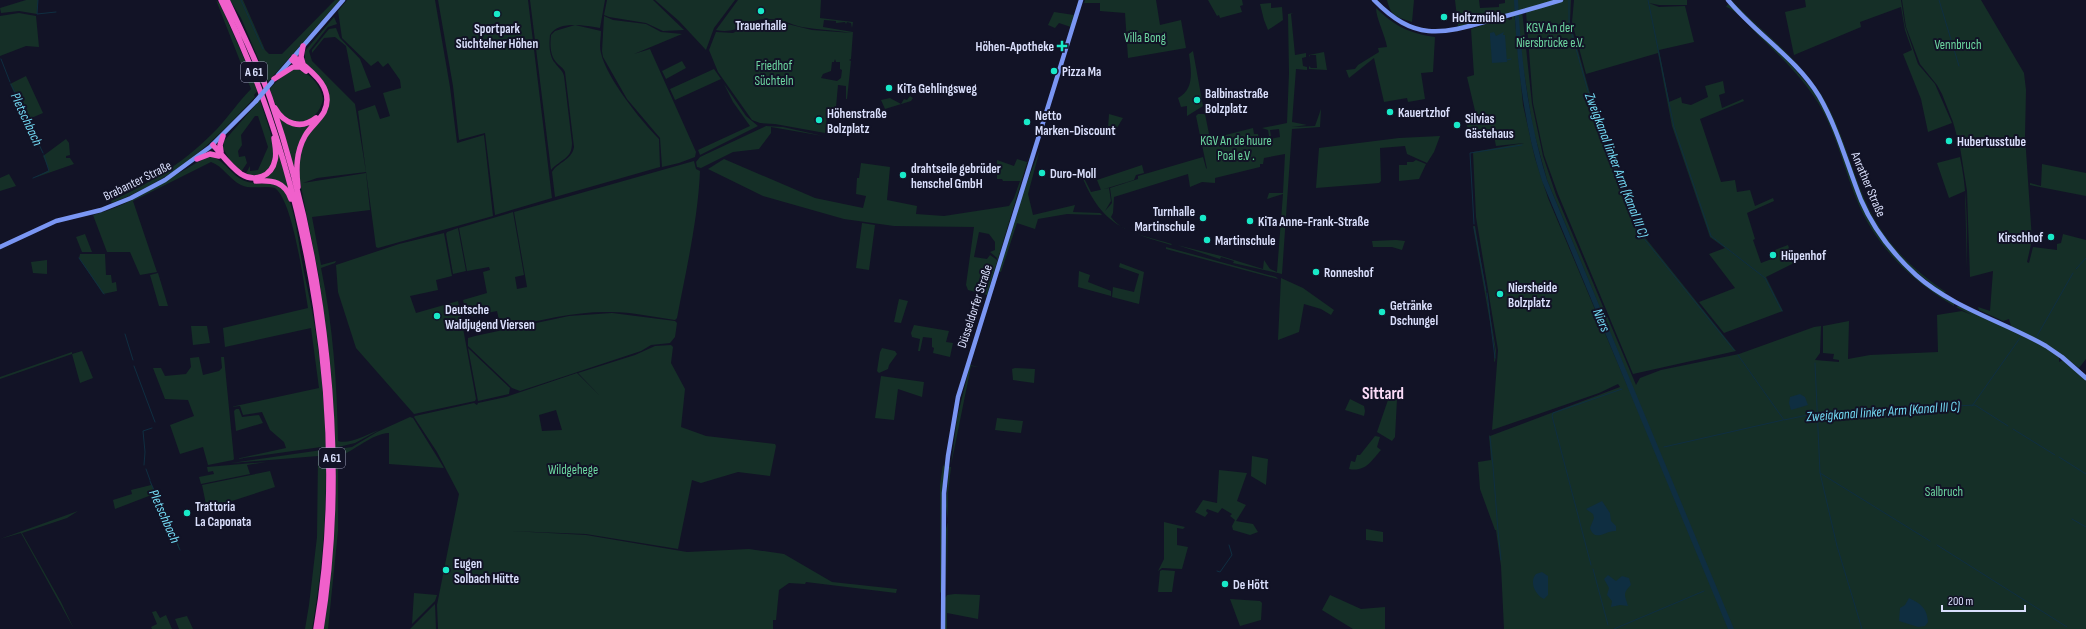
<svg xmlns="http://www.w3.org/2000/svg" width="2086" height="629" viewBox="0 0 2086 629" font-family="'Sofia Sans Condensed',sans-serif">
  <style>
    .green { fill: #152f27; fill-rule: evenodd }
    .water { fill: #0f2e41 }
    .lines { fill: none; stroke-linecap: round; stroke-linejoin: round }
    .stream { stroke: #0f2e41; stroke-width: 1 }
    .secondary { stroke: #7a96f3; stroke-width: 4.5 }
    .motorway { stroke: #f060cb; stroke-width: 5.5 }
    .secondary-bridge { stroke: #7a96f3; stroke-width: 4.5 }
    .poi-dot { fill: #18e9c8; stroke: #121326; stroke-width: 1.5 }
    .labels { text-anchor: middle; stroke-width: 4; stroke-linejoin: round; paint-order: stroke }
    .shield { fill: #121326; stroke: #9ea2bc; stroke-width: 1 }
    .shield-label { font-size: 12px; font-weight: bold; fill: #dadffc }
    .poi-label { font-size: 13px; font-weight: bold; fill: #dadffc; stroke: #121326; text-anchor: start }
    .park-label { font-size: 13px; fill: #6cd6a0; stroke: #121326 }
    .street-label { font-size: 13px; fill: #dadffc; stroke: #121326 }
    .water-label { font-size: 14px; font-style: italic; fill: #72d8f2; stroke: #121326 }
    .district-label { font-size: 17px; font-weight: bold; fill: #fcdcf8; stroke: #121326 }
  </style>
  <rect width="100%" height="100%" fill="#121326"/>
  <path class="green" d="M26 0H38L37 14 19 11 1 13 0 8Z
    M216 0 220 4 258 90 254 95 255 97C212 144 173 180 112 203L111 201C153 182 185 162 217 129 229 116 239 101 251 89Z
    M230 0H243L265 50 269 54H282L335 0H340L268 82 241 18Z
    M347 0H435L450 87 457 143 484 135 493 216 378 248 376 247 358 111 375 105 380 119 390 116 383 93 401 88 400 80 388 63 383 67 378 61 371 66 342 38 338 11Z
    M438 0H528L552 198 495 215 485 133 459 140 453 86Z
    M530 0H605L600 28C586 26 559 20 550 35 549 44 549 56 555 63 559 69 562 69 564 76L572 143C572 159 561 159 551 170Z
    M607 0H653L684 30 663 31 646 23 609 17 604 15Z
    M655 0H735L714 28 706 50 679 21Z
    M738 0H821L820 18 853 22 852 28 851 23 847 22 846 24 845 22 836 23V21L824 20 823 27 853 32 851 59 849 60 851 61 847 99H846V86L838 85 835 118 827 116 825 133 775 124 760 123 752 120 718 72 709 50 716 32 733 33 755 22 771 20 812 30 852 33C835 30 818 30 802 27 790 24 779 18 766 19 746 19 739 35 716 30ZM835 59 836 62H840V69L842 70 841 78 837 81 821 78 823 74 831 71 832 62H834Z
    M1085 0H1156L1160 25 1181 20 1186 48 1128 58 1125 13 1100 11V3H1084Z
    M1208 0H1242L1243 5 1240 6 1242 12 1220 18 1219 15 1217 16Z
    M1387 0H1414L1412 22C1397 17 1391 17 1387 0Z
    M1455 0H1479L1480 8 1499 7V4L1505 3V0H1555L1522 10 1532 104 1543 156 1556 195 1636 385 1640 378 1661 370 1739 354 1814 327 1821 326 1820 353 1815 360 1839 362V360L1833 359 1834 354 1823 353V326L1849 321 1848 359 1870 355 1938 352 1937 315 1962 311 1972 315 1956 307 1959 306 2043 346 2059 357V362L2063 360 2086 380V629H1504L1501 566 1496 530H1495L1480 489 1478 462 1491 460 1489 435 1490 436 1620 387 1618 384 1599 393 1492 430 1498 350 1476 217 1473 152 1524 143 1496 146 1494 136 1477 139 1475 129 1468 130 1465 117 1476 115 1467 77 1474 75 1471 29 1507 17 1509 20 1512 19V13L1494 18 1491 16 1486 20 1452 28 1458 26ZM1514 10 1533 129 1547 180 1631 383 1627 385 1548 198 1535 158 1523 105Z
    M1565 0H1571L1570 22 1589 90 1643 235 1736 351 1633 374 1558 194 1544 155 1533 103 1526 12Z
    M1574 0H1687V5H1659L1649 3 1659 7 1685 6 1694 42 1659 50 1669 102 1681 97 1682 103 1691 105 1708 97 1705 86 1723 81 1725 93 1719 95 1722 108 1743 99 1744 101 1700 119 1721 182 1735 180 1737 192 1750 190 1755 206 1773 198 1774 201 1747 213 1755 239 1753 240 1761 263 1777 257 1775 250 1788 245 1794 263 1766 277 1783 311 1724 333 1699 302 1735 288 1709 254 1725 248 1710 237 1672 126 1658 53 1586 74 1572 22Z
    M1731 0C1761 31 1797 57 1821 94 1843 130 1851 171 1869 209 1887 245 1913 270 1946 292L1943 293 1910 267 1885 239 1863 201 1827 107 1776 44 1730 1Z
    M1805 0H1901L1905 26 1918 64 1935 84 1952 123 1928 132 1921 99 1903 54 1912 50 1905 30 1901 7 1860 22 1861 27 1794 55 1785 12 1806 7Z
    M1902 0H1981L2024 73 2026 90 2025 136 2032 240 2027 262 2029 263 2033 247 2057 250V244L2061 243 2063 234 2086 240V359L2079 368 2045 343 2011 326 2009 319 2003 321 1979 310 1978 307 1990 311 1993 271 1970 277 1967 191 1960 147 1953 122 1942 94 1937 85 1920 64 1906 27Z
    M1271 3V8L1282 7 1283 20 1268 30 1264 20 1260 4Z
    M1728 4 1782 54 1816 94 1832 123 1861 202 1898 259 1954 303V306C1921 286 1892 262 1871 228 1851 196 1844 158 1829 124 1814 88 1786 62 1758 35 1751 28 1735 9 1726 7Z
    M1376 8C1396 27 1409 33 1435 37L1433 72 1421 73 1425 99 1408 102 1407 98 1384 102 1374 58 1349 78 1346 70 1355 69 1358 65 1379 52 1378 48 1387 47C1385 35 1376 18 1376 8Z
    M1054 12 1074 15 1071 27 1059 23 1055 28 1048 25Z
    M19 13 36 16 39 47 26 46 0 56V16Z
    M1293 13 1291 14 1295 55 1306 53V57L1302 58 1303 66 1307 67V70L1296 69 1292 122 1307 125 1292 127 1315 126 1321 109 1320 127 1292 129 1282 274 1233 263 1234 261 1221 257 1220 259 1177 245 1221 256 1263 269 1264 260 1270 269 1277 272 1283 194 1267 199 1269 193H1283L1285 154 1264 158 1263 164H1260V167L1215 178V183L1202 182 1190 187 1188 174 1114 197 1113 213 1111 217C1122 233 1153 238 1172 244L1171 245C1122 230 1101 224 1081 174H1082L1091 192 1109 188 1111 201 1105 211 1112 203 1110 188 1138 179V176L1203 157 1206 168 1207 169 1196 116 1198 114H1205L1210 139 1253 128 1254 134H1258L1259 141 1280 137 1279 129 1270 130 1271 136H1269L1268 130 1262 128 1287 123 1289 73 1288 14Z
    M604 16 613 20 646 24 661 32 682 34 634 54 650 49 692 143 696 152 695 157 679 163 662 167 660 138 627 99 603 57 602 51Z
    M334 17 337 24 328 27 309 51 312 61 355 104 366 172 317 178 303 183 366 173 370 210 312 217 321 265 336 261 335 263 321 268C333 325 337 383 338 441 349 445 368 434 379 430L355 443 338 447V449L352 447 377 432 410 417 413 418 444 468 389 464V433C371 434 356 450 338 457V531L328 629H323L331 570 334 530 336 490 334 416 331 371 319 277 300 182 299 161 305 139 323 117 328 92 305 63V51Z
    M575 25 601 31C601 38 599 46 601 53 606 77 641 121 659 139L660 167 555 197 552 172C558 162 572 160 574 147L565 72C563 67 559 66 556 62 550 55 550 44 551 35L555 31Z
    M336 28 340 38 360 59 371 87 355 92 346 46 335 37 324 38 312 53V50L329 29Z
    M1193 51 1203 106 1187 116V106L1181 107 1178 98C1195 89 1191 70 1189 54Z
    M1324 52 1327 70 1309 69V66L1311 68H1317L1316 55H1310L1309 57V55Z
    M682 61 686 68 666 79 662 71Z
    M296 69C310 73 321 85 323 99 320 117 300 131 284 117 276 111 273 98 270 89 276 81 287 71 296 69Z
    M714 69 721 79 675 100 670 89Z
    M26 76 43 113 29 119 43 154 10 84Z
    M724 84 746 116 758 126 700 155 698 150 750 126 733 102Z
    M910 96 913 98 911 101 885 109 881 100 890 98 901 104 904 99 907 100Z
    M260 100C266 122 282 152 267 172L254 177 245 175 250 166V171L258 170 268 147 258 116H255L241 135 242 145 238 151 239 157 245 156 247 163 241 172 229 159 223 148 224 141Z
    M1109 114 1123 118 1112 136 1108 128Z
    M278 115 289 123 315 120 305 133 295 174Z
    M766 126 783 127 823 136 771 127V133L759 149 733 152 701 168 697 167 696 162 700 157Z
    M1440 136 1434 152 1427 163 1407 154 1405 146 1380 148 1381 181 1379 183 1316 188 1319 148 1399 138Z
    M66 139 69 143 70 155 66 156V158H70L74 164 34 178 49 170 43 156Z
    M1033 143 987 295 968 290 966 285 974 227 894 226 844 219 763 196 708 169 724 159 815 198 863 208 866 196 856 194 857 178H859L861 163 890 167 887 200 917 206 916 214 944 216 1009 206 1014 198 1020 181H1003L1002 179H997V160L1014 166 1017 159 1027 162ZM979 232 989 234 995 242V250L990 252 997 258V260L990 255 987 259 974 257Z
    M277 145 291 197 284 186 259 179 269 173Z
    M1040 149 1028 194 1033 215 1075 205 1073 212 1100 213 1102 215 1067 214 1038 219 1035 229 1017 223 1001 272 998 271 1023 192Z
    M209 156C225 159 231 176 245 181 260 187 276 178 286 194 295 208 299 245 302 262 305 280 310 298 313 316 331 417 330 528 312 629H305L309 605 317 537 318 456 231 463 322 450 321 447 236 459 286 448 284 442 270 430 262 412 243 415 240 406 231 407 319 388 311 328 225 347 223 328 308 308C304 284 293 201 275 188 264 185 252 190 241 185 230 180 223 166 211 162L133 201 157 272 140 275 130 252H107L93 215C135 204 171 176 209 156Z
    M1960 157C1968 194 1967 232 1967 270L1965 191 1949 198 1937 163Z
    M1416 160 1426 164 1419 179 1399 181V165H1407V162H1413Z
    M694 161 696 169 700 171C698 220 686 270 677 318L675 320C654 317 632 312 611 312 574 311 537 321 501 329L497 311 472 316 470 315 469 313H466L463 300 487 293 483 272 490 270 489 267 467 271 459 228 513 212 524 275 515 277 517 289 527 287 514 212Z
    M2042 164 2086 173V196L2030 185V183L2041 186Z
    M1142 165 1144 173 1136 175 1134 180 1101 190 1097 180Z
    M9 174 16 186 0 191V178Z
    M862 223 875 225 869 270 856 268Z
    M1473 226H1475L1496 350 1495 362 1494 361 1495 350Z
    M458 228 466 271 453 274 446 234 447 232Z
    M444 233 452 276 436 280 438 290 410 296 416 313 458 301 476 399 475 401 414 414 356 348 338 292 336 265 399 244Z
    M85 234 92 252H82L76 237Z
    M1396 240 1405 241 1402 250 1392 247H1373L1372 241Z
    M1166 247 1276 277 1278 279 1166 249Z
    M80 254H105L106 275H111L112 283 116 282 117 291 103 294 79 258Z
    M47 260V274L33 273 31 262Z
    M1120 263 1144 272 1139 304 1112 297 1113 287 1134 292 1139 274 1119 267Z
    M1079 271 1090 275 1088 282 1111 291V296L1078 287Z
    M158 273 168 306H159L150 275Z
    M1281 278 1303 288 1334 310 1331 315 1321 309 1304 304 1299 332 1278 340Z
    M899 299 908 301 901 323 894 322Z
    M612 313 675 321 677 323 675 337 670 343 651 345 641 351 520 391 512 388 468 346V338L475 336 569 316Z
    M914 325 949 331 946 342 953 343 950 357 933 353 934 348 932 347V338L923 337 920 351H918L920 339 912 337 911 333Z
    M191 326H207L210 343 193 345Z
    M671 345 673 347 671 363 685 389 681 427 706 436 775 444 776 446 770 476 738 472 701 483 692 480 678 549 586 534 511 531 586 535 687 552 749 549 784 554 832 582 897 589 896 593 806 582 805 584 789 583 779 590 776 620H773V629H438L437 605 459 494 437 452 414 417 415 416 474 403 477 405 478 403 506 397 577 373 600 396 578 373 635 355 655 346ZM556 410 562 430 542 431 539 415Z
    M468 348 510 388 509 394 478 401Z
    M882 348 895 351 897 354 889 365 888 369 879 373 877 371 880 352Z
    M82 351 93 378 80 383 72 354 0 379V377L72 352V354Z
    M199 357 203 375 219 371 222 368 221 357H224L234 459 233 460 208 465 203 447 180 454 170 425 194 416 188 400 165 399 153 368H161L165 376 186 374 191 367 190 358Z
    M970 365 979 367 971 366 951 465 957 418Z
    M1015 368 1035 369 1034 383 1013 380 1012 369Z
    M881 376 924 382 922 397 898 389 894 420 875 418Z
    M1389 397 1397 399 1395 437 1392 441 1377 432Z
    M1350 399 1364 406 1365 411 1364 416 1345 410Z
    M236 409H239L242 417 259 415 263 423 236 431 234 411Z
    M997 418 1023 421 1021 433 995 430Z
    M1375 436 1380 437 1377 447 1381 450C1371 461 1366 472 1349 469L1351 461 1355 462 1357 455H1360Z
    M1252 456 1268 459 1266 485 1251 476Z
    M266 462 247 465 250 474 201 484 199 477 214 474 213 471 208 472 207 467Z
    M943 465 945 467 942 493 941 592 940 593V485Z
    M949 467H951L948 493 947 593 946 529 948 521 946 506Z
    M1219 470 1247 473 1237 501 1246 505 1236 521 1253 524 1258 532 1250 535 1233 530 1232 526 1235 520 1230 516 1232 514 1222 508 1218 513 1207 509 1206 511 1208 513 1205 517 1195 512 1203 500 1217 503Z
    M270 471 275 487 207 509 202 485Z
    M150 481 177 538 180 551 154 494 115 509 113 500 132 494 131 490 151 485Z
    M78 511 67 518 22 533 61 602 74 629 21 533 0 539Z
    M1164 522 1185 527 1183 529 1177 528V545L1188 547 1182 569 1162 568 1158 571 1164 559Z
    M1366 529 1383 532V542L1366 540Z
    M1162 570 1175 571 1172 592H1158L1160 571Z
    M414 593 437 595 435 601 412 624Z
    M955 594 980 595 978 619 947 613V629H945V598L947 595Z
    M1330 595 1361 609 1385 607V629H1353L1322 610Z
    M1230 599 1260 601 1262 603 1261 620 1240 626Z
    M435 604 436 629H410Z
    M156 611 160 618 166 615 172 629H152L151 627 157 624 152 612Z
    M187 616 193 629H179L175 619Z"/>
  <path class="water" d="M1514 0H1518C1521 61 1529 122 1547 180L1734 629H1728L1542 181C1523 123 1517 62 1514 0Z
    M1494 32 1496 36 1504 32 1503 35H1505L1507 62 1492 63 1490 36V33Z
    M1800 394 1805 397 1808 405 1791 410 1789 403 1790 397Z
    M1602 501 1610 513 1611 521 1616 526V531C1606 530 1595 543 1590 528L1594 518 1593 514 1586 509Z
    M1542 572 1548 576V595L1544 599C1535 595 1529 581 1536 574Z
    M1608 575 1616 581 1622 576 1629 578 1631 585C1622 594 1625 595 1628 606L1620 605 1611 607 1612 601 1607 595 1609 588 1604 579Z
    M1909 598C1922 604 1927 609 1928 622L1925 626 1918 627 1899 621 1900 608 1905 605Z"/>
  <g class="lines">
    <path class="stream" d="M38 0 37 14 56 12
      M241 0 263 49
      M1569 0V24L1588 91 1642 236 1734 350
      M1648 0 1674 127 1711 236 1765 278 1782 311
      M1939 0 1959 66
      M1 59 10 82
      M1507 60 1511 59
      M11 84 43 153
      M33 178 49 171 44 155
      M1474 224 1470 153 1522 145
      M1474 227 1486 291
      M79 258 104 294
      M2076 269 2086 258
      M1487 293 1495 358
      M125 334 133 360
      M2037 336 2073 273
      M1738 355 1784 420 1817 413 1975 405 2008 426
      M1815 363 1820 473 1930 541
      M134 366 155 422
      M1972 406 2020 338
      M2013 429 2055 455
      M1490 437C1495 478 1496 519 1501 560
      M1664 447 1783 420
      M2059 457 2086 474
      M144 465 145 452 143 431 152 428
      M146 469 150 480
      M1820 473 1837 546 1862 629
      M150 481 180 550
      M2072 519 2086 527
      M1937 545 2067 627
      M1591 565 1552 416 1553 413 1622 389
      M1593 569 1608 625
      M1217 571 1220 572 1232 555 1229 545
      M1614 629 1704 591"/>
    <path class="secondary" d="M1374 0C1414 41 1440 35 1491 20 1514 14 1538 7 1561 0
      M1728 0C1756 34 1796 58 1819 96 1838 129 1847 165 1861 200 1873 228 1893 254 1916 275 1953 308 2004 322 2046 346L2062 357 2086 378
      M278 75 343 0
      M0 247 56 221 101 210 131 198 165 180 210 147 256 101
      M943 629 944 493 948 456 958 397 1081 0"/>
    <path class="motorway" d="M221 0C312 184 351 426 316 629
      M227 0C242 32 258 64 270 98 326 260 349 459 321 629
      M294 57C310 70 336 88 324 112 319 121 310 127 305 136 296 152 296 169 298 187
      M292 60 306 71
      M303 64 301 57 303 46
      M274 79 293 67H300
      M275 108C284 124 301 130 316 118
      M213 145C222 155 231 167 241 174 255 183 272 176 275 160 277 153 275 146 274 138
      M221 152 220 145 223 136
      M197 159 210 154 219 156
      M256 181C273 180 285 182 291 199"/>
    <path class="secondary-bridge" d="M256 101 272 82"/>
  </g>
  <g class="poi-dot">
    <circle cx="761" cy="11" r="4"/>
    <circle cx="497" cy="14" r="4"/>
    <circle cx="1444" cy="17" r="4"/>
    <path d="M1060 40h4v4h4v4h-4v4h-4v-4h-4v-4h4z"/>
    <circle cx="1054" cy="71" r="4"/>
    <circle cx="889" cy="88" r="4"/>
    <circle cx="1197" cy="100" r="4"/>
    <circle cx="1390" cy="112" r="4"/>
    <circle cx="819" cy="120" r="4"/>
    <circle cx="1027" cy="122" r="4"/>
    <circle cx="1457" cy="125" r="4"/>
    <circle cx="1949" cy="141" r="4"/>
    <circle cx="1042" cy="173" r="4"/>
    <circle cx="903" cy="175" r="4"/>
    <circle cx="1203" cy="218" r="4"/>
    <circle cx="1250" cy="221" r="4"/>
    <circle cx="2051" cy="237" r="4"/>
    <circle cx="1207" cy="240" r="4"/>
    <circle cx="1773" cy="255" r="4"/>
    <circle cx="1316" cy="272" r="4"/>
    <circle cx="1500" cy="294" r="4"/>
    <circle cx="1382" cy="312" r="4"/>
    <circle cx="437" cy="316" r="4"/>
    <circle cx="187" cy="513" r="4"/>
    <circle cx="446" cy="570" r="4"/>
    <circle cx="1225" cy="584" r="4"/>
  </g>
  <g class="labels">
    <g class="shield">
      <rect x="241" y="62" width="26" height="20" rx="3"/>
      <rect x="319" y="448" width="26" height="20" rx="3"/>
    </g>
    <g class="shield-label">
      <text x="254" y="76">A 61</text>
      <text x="332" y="462">A 61</text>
    </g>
    <g class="poi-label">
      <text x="1452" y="22">Holtzmühle</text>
      <text x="761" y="30" text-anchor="middle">Trauerhalle</text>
      <text x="497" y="33" text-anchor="middle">Sportpark<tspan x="497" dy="15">Süchtelner Höhen</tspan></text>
      <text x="1054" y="51" text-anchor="end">Höhen-Apotheke</text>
      <text x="1062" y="76">Pizza Ma</text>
      <text x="897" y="93">KiTa Gehlingsweg</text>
      <text x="1205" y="98">Balbinastraße<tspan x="1205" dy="15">Bolzplatz</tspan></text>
      <text x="1398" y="117">Kauertzhof</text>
      <text x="827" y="118">Höhenstraße<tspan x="827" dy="15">Bolzplatz</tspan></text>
      <text x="1035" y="120">Netto<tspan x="1035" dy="15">Marken-Discount</tspan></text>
      <text x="1465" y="123">Silvias<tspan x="1465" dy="15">Gästehaus</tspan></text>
      <text x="1957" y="146">Hubertusstube</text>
      <text x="911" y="173">drahtseile gebrüder<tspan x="911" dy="15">henschel GmbH</tspan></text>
      <text x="1050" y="178">Duro-Moll</text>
      <text x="1195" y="216" text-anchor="end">Turnhalle<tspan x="1195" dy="15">Martinschule</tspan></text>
      <text x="1258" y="226">KiTa Anne-Frank-Straße</text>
      <text x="2043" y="242" text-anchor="end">Kirschhof</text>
      <text x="1215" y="245">Martinschule</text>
      <text x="1781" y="260">Hüpenhof</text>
      <text x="1324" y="277">Ronneshof</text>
      <text x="1508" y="292">Niersheide<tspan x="1508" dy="15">Bolzplatz</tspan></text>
      <text x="1390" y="310">Getränke<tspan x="1390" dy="15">Dschungel</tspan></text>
      <text x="445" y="314">Deutsche<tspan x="445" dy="15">Waldjugend Viersen</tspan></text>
      <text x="195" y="511">Trattoria<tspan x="195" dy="15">La Caponata</tspan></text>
      <text x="454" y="568">Eugen<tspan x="454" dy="15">Solbach Hütte</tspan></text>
      <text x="1233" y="589">De Hött</text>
    </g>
    <g class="park-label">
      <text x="1550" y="32">KGV An der<tspan x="1550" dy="15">Niersbrücke e.V.</tspan></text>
      <text x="1145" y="42">Villa Bong</text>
      <text x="1958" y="49">Vennbruch</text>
      <text x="774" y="70">Friedhof<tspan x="774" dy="15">Süchteln</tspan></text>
      <text x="1236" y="145">KGV An de huure<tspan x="1236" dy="15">Poal e.V .</tspan></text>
      <text x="573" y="474">Wildgehege</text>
      <text x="1944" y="496">Salbruch</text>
    </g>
    <g class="street-label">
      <text transform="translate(137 180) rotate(-26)" y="5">Brabanter Straße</text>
      <text transform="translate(1869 184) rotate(67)" y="5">Anrather Straße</text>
      <text transform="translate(974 306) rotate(-72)" y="5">Düsseldorfer Straße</text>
    </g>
    <g class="water-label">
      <text transform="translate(27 119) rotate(65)" y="5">Pletschbach</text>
      <text transform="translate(1617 165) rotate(69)" y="5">Zweigkanal linker Arm (Kanal III C)</text>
      <text transform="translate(1602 320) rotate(67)" y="5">Niers</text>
      <text transform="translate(1883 411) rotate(-4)" y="5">Zweigkanal linker Arm (Kanal III C)</text>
      <text transform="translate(165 516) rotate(66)" y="5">Pletschbach</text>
    </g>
    <g class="district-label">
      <text x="1383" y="399">Sittard</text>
    </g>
  </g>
  <path d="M1942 605v6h83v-6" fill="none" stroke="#dadffc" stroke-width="2"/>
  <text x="1948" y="605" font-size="12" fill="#dadffc" stroke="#121326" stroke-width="3" paint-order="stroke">200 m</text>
</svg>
